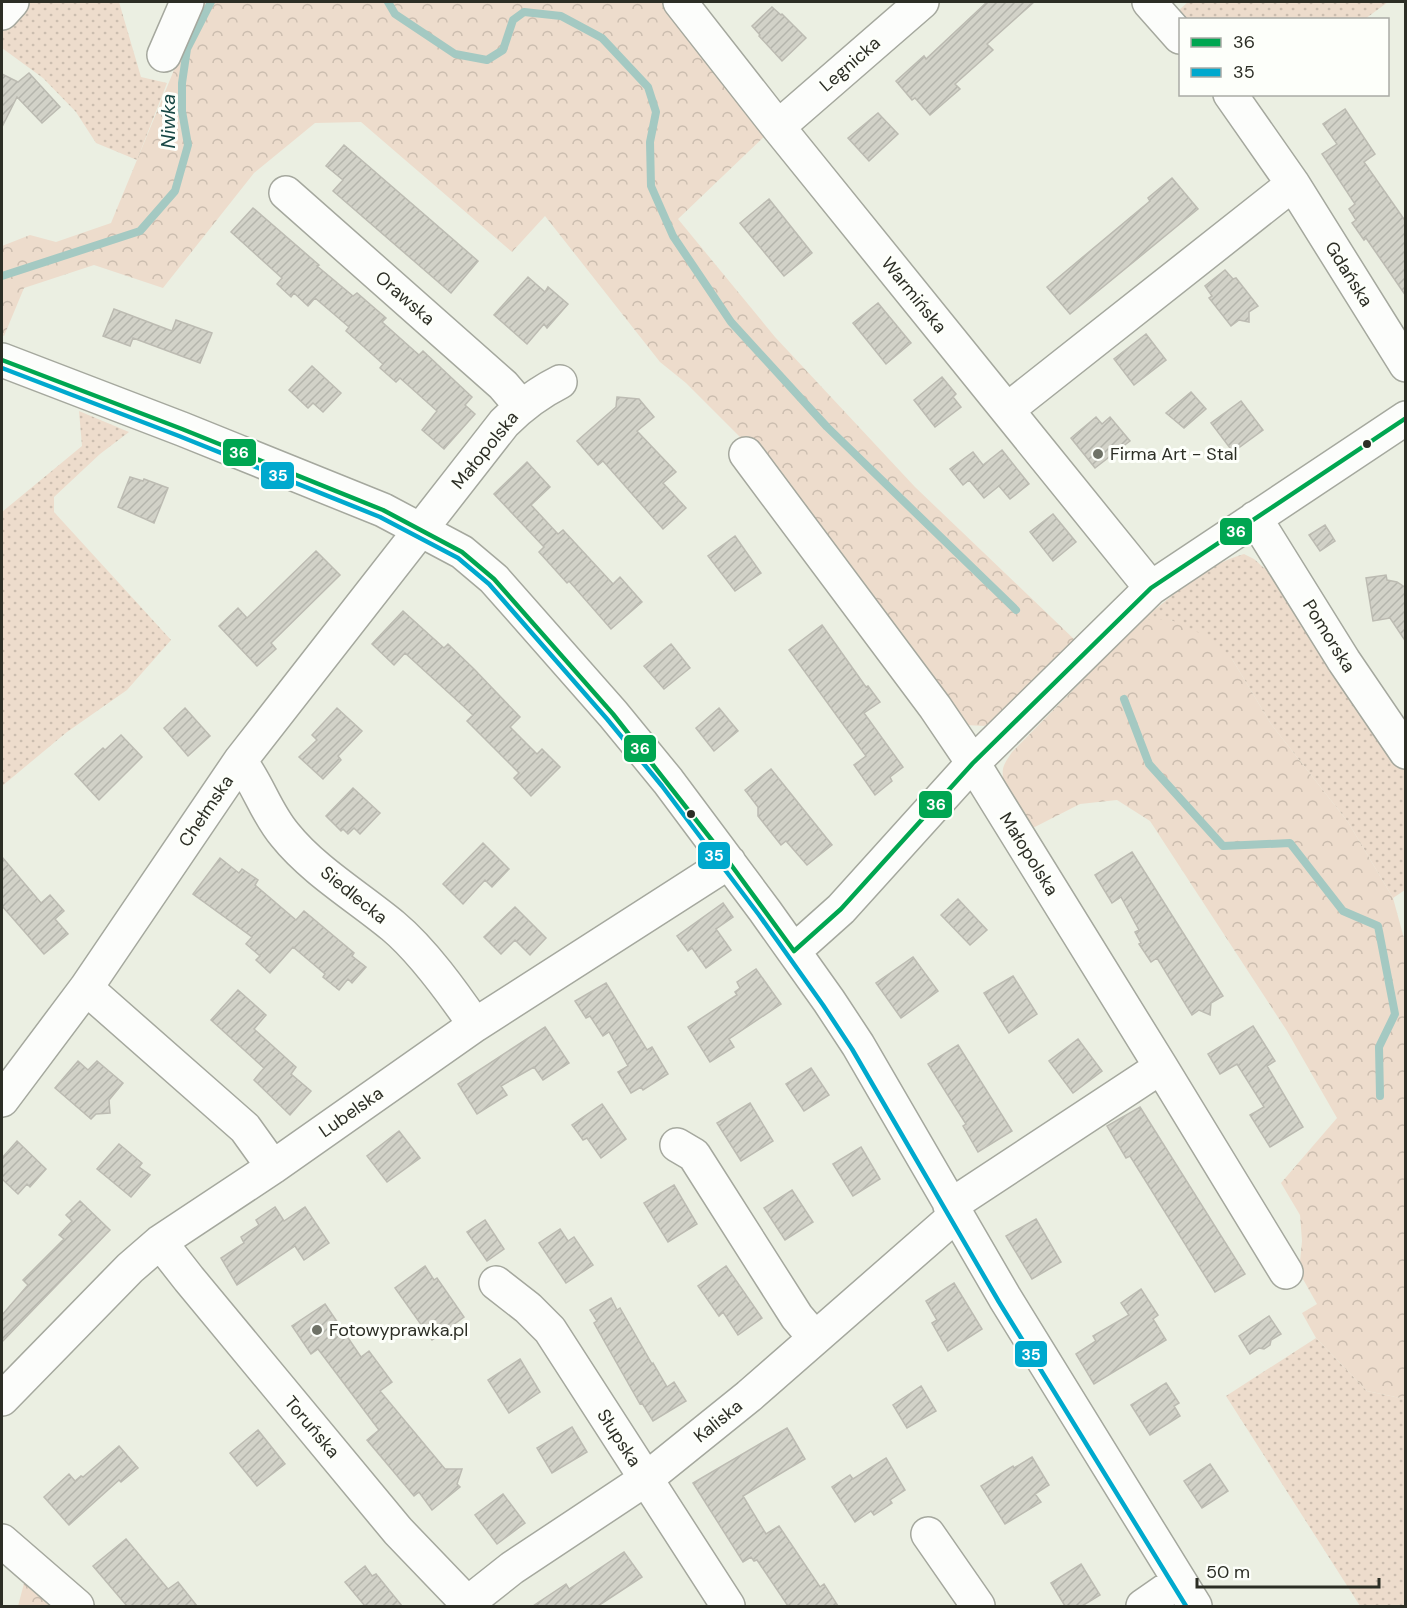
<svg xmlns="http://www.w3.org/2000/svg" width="1407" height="1608" viewBox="0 0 1407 1608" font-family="'DM Sans',sans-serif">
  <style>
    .grass { fill: url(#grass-dots) }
    .forest { fill: url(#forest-crowns) }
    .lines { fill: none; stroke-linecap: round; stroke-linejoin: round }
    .stream { stroke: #a4c9c2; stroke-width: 8 }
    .building { fill: url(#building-hatch); stroke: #bcbbb2; stroke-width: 1.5 }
    .minor-casing { stroke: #a5a89e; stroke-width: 36 }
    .minor { stroke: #fcfdfb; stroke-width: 33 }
    .bus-1-casing { stroke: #fdfffa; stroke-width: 9 }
    .bus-2-casing { stroke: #fdfffa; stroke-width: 9 }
    .bus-1 { stroke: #00a651; stroke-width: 4.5 }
    .bus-2 { stroke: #00a9ce; stroke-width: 4.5 }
    .bus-dot { fill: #2c2e25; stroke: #fdfffa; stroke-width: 2 }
    .poi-dot { fill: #6f7267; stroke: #fdfffa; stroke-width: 2 }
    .labels { text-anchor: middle; stroke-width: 6; stroke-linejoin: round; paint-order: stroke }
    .street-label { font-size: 18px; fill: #2c2e25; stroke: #fdfffa }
    .poi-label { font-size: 18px; fill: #2c2e25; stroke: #fdfffa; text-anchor: start }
    .water-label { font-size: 20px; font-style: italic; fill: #184845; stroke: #fdfffa }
    .line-badge { stroke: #fdfffa; stroke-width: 2 }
    .badge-label { font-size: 16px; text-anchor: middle; font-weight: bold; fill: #fff }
  </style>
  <defs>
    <pattern id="grass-dots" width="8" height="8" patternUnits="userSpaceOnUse" patternTransform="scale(1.5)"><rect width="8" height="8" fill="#eddccc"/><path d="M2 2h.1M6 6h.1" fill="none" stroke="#cbbdaf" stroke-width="1.8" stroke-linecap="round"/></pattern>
    <pattern id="forest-crowns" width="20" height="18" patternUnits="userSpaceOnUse" patternTransform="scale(1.5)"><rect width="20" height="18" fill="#eddccc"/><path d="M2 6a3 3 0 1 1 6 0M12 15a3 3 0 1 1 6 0" fill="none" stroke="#cbbdaf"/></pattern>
    <pattern id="building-hatch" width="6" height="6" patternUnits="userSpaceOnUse" patternTransform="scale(1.5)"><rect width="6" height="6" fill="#d2d2c8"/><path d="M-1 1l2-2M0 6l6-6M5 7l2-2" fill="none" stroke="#b4b5ac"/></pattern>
  </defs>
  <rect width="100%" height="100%" fill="#ebefe2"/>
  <path class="grass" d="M23 2H119L141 77 167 83 137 160 96 143 76 112 43 78 2 48V26Z
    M1188 2H1388L1365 19 1180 20 1170 18Z
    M79 411 129 432 100 454 54 497V512L171 640 127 690 67 732 2 786V512L82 446Z
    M1244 554 1254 559 1264 568 1270 563 1405 764V890L1393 898 1348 822 1271 724 1232 659 1171 620H1142C1171 597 1207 564 1244 554Z
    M1316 1338 1367 1391 1405 1399V1606H1360L1226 1396Z"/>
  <path class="forest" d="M202 2H664L769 132 678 219 775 337 915 487 1076 641 1000 717 984 726 966 725 751 448 686 383 660 362 545 216 512 252 361 122 315 123 254 173 163 288 94 265 24 288 4 336 2 335V246L30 235 56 242 111 223Z
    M1142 620H1171L1206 636 1232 659 1271 724 1348 822 1393 898 1405 942V1399L1367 1391 1316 1338 1302 1313 1317 1304 1299 1272 1302 1241 1300 1215 1281 1183 1337 1118 1287 1031 1150 821 1117 800 1080 804 1025 832C1017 816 1000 786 1003 769 1004 763 1009 757 1012 752Z
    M26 1576 62 1606H18Z"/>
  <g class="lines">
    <path class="stream" d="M388 2 395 14 455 54 487 60 503 50 513 20 524 12 561 16 602 38 648 87 656 112 650 142 651 186 673 236 731 322 827 427 1016 610
      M2 276 140 231 175 191 188 145 182 111V83L187 49 211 2
      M1124 699 1149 764 1223 846 1290 843 1343 911 1378 926 1395 1014 1379 1047 1380 1096"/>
  </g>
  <path class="building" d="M987 2H1034L987 44 993 50 955 84 960 89 930 115 915 98 912 100 896 81 924 56 926 59Z
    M772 7 781 15 782 14 806 38 782 61 759 36 760 35 752 26Z
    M29 73 60 107 42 123 17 97 2 127V74L18 82Z
    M1345 109 1375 154 1364 162 1406 222V296L1366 238 1364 240 1352 223 1356 220 1349 209 1355 204 1322 154 1337 144 1323 124Z
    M878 113 898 134 869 161 848 138Z
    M344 145 478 261 451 293 333 191 343 180 326 166Z
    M1172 178 1198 209 1070 314 1047 287 1150 201 1148 198Z
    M769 199 812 253 784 276 740 223Z
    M253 208 319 265 317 266 353 296 357 293 386 318 382 322 419 355 423 351 472 397 465 405 475 414 444 449 422 430 437 411 400 378 396 382 380 368 383 364 346 331 349 327 315 298 308 306 294 293 291 297 277 284 282 278 231 232Z
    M1225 270 1233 279 1236 278 1258 306 1249 312V322L1239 320 1231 326 1209 298 1212 296 1205 286Z
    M528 277 545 292 548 287 568 304 547 328 544 324 527 344 494 315Z
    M878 303 911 343 886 364 853 323Z
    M114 309 172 331 176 320 212 333 200 363 133 338 130 346 103 336Z
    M1146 334 1166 360 1134 385 1114 359Z
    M312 366 341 393 323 412 313 403 308 408 289 390Z
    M942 377 956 394 953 397 961 407 935 427 914 400Z
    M1191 392 1206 409 1184 428 1166 413Z
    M617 397 639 399 654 417 637 431 676 472 663 483 686 508 663 529 603 461 598 465 577 441 616 407Z
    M1241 401 1263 430 1233 452 1211 423Z
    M1096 417 1102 424 1110 417 1130 441 1095 468 1071 438Z
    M1002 450 1029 484 1010 499 999 486 984 498 969 480 963 485 950 469 973 452 983 465Z
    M527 462 550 487 531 505 558 534 563 530 613 584 620 577 642 602 611 629 569 581 567 583 539 552 544 547 494 494Z
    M130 477 143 481 144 479 168 488 154 523 118 507Z
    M1053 514 1076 542 1053 561 1030 532Z
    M1325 525 1335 541 1320 551 1309 535Z
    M735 536 761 573 735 591 708 556Z
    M316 551 340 575 271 643 276 649 257 666 219 626 238 608 247 618Z
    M1386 575 1387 580 1397 582 1406 588V642L1390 618 1373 621 1366 578Z
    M403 611 444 648 448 644 474 669 520 717 510 727 537 754 542 749 560 767 531 796 514 778 519 773 467 721 473 715 405 653 394 665 372 644Z
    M822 625 866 687 868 686 880 702 864 713 903 767 890 777 892 781 875 795 854 765 866 756 789 650Z
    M671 644 690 668 664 689 644 666Z
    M185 708 210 736 188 756 164 728Z
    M337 708 362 731 338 756 341 760 323 779 299 757 317 740 312 735Z
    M719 708 738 731 714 751 696 728Z
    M121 735 142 757 99 800 75 774 103 748 105 750Z
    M771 769 832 845 807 865 786 841 781 845 758 816V807L745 790Z
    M353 788 380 813 360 834 354 828 348 834 343 829 341 831 326 816Z
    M483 843 509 869 492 887 485 880 463 904 443 884Z
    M1132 852 1223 996 1211 1003 1210 1015 1199 1010 1192 1015 1157 958 1151 962 1139 944 1141 943 1135 932 1139 930 1121 897 1112 903 1095 875Z
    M2 857 41 903 50 895 64 911 55 919 68 934 44 954 2 906Z
    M220 858 239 873 242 869 258 880 255 885 296 920 304 911 354 953 352 956 366 967 352 983 348 979 339 990 323 977 325 974 293 947 270 973 256 960 260 956 246 944 252 937 193 894Z
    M958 899 987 930 970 945 941 915Z
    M723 903 733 917 716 929 731 950 706 968 692 948 688 951 677 936Z
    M515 907 546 938 530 955 515 940 501 954 484 937Z
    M913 957 938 991 901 1018 876 983Z
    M756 969 781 1004 729 1039 734 1047 710 1062 688 1027 737 995 735 992 740 988 737 982Z
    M1013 976 1037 1014 1009 1033 984 993Z
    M606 983 647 1050 652 1047 668 1074 643 1090 641 1087 631 1093 618 1072 628 1066 609 1032 603 1036 590 1016 586 1018 575 1001Z
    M238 990 266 1015 254 1029 296 1067 291 1074 311 1091 290 1115 254 1080 264 1068 211 1020Z
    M1253 1026 1275 1061 1267 1066 1303 1127 1270 1147 1250 1115 1264 1107 1237 1064 1220 1074 1208 1054Z
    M545 1027 569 1063 543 1080 534 1067 501 1086 507 1095 477 1114 458 1084Z
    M1078 1039 1102 1071 1073 1093 1049 1061Z
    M958 1045 1012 1131 978 1152 963 1126 966 1124 928 1064Z
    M78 1061 88 1070 97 1061 123 1083 109 1100 110 1113 96 1114 91 1119 55 1088Z
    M811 1068 829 1095 804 1111 786 1084Z
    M750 1103 773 1141 741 1161 717 1123Z
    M602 1104 626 1139 601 1158 587 1138 583 1140 572 1125Z
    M1140 1107 1245 1274 1215 1292 1130 1156 1126 1158 1107 1126Z
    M399 1131 420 1158 387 1182 367 1156Z
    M17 1141 46 1169 30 1187 27 1184 18 1194 2 1179V1158Z
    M119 1144 142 1163 139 1167 150 1175 131 1197 97 1169Z
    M861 1147 880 1179 853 1196 833 1164Z
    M674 1185 697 1224 668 1242 644 1203Z
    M792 1190 813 1222 785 1240 764 1208Z
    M80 1201 110 1230 2 1342V1315L28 1285 23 1280 64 1239 59 1235 72 1221 66 1215Z
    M275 1207 284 1221 305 1207 329 1243 304 1260 295 1246 237 1285 221 1258 244 1243 241 1237 259 1225 256 1220Z
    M1036 1219 1061 1262 1032 1279 1006 1236Z
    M485 1220 504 1249 487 1261 467 1232Z
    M560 1229 568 1241 574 1237 593 1265 566 1283 539 1243Z
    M425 1266 434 1280 437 1278 464 1317 432 1340 395 1288Z
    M726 1266 762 1318 738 1335 723 1312 719 1316 698 1286Z
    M954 1283 982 1329 948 1351 932 1323 937 1320 926 1301Z
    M1141 1289 1158 1315 1153 1319 1166 1340 1094 1384 1076 1354 1096 1341 1093 1336 1129 1315 1121 1303Z
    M611 1298 617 1310 620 1308 652 1364 653 1363 667 1387 674 1382 686 1401 653 1421 642 1403 640 1404 594 1323 597 1321 590 1310Z
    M325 1304 361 1357 369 1351 392 1382 380 1391 445 1469H462L457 1484 460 1487 432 1510 419 1492 414 1496 367 1440 379 1430 318 1349 311 1354 292 1326Z
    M1269 1316 1281 1334 1271 1340 1270 1345 1264 1349 1259 1348 1250 1354 1239 1336Z
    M520 1359 540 1392 509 1413 488 1380Z
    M1166 1383 1179 1403 1174 1406 1180 1416 1150 1435 1131 1405Z
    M921 1386 936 1411 907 1428 893 1405Z
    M572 1427 587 1452 552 1473 537 1448Z
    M787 1428 805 1459 743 1496 766 1534 779 1526 820 1587 824 1584 838 1606H788L757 1560 754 1561 751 1557 743 1562 693 1483Z
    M258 1430 285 1464 257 1486 230 1453Z
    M119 1446 138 1468 121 1482 119 1480 69 1525 44 1497 69 1474 75 1481 81 1476 83 1477Z
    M1032 1457 1049 1485 1035 1494 1041 1502 1005 1524 981 1486 1013 1466 1014 1468Z
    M886 1458 905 1490 890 1500 892 1503 874 1515 871 1511 855 1522 832 1487 850 1475 853 1479Z
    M1210 1464 1228 1491 1202 1508 1184 1481Z
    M503 1494 525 1523 497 1544 475 1515Z
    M126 1539 168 1589 178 1582 197 1606H127L93 1566Z
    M624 1552 642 1577 598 1606H533L566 1584 569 1589Z
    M1081 1564 1100 1595 1082 1606H1065L1051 1583Z
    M365 1566 372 1576 376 1574 402 1606H365L345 1582Z"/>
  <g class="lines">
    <g class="minor-casing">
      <path id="minor" d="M680 2 778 127 1151 588
        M1149 2 1180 37
        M2 13 12 2
        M164 55 187 2
        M1230 94 1293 184 1406 365
        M778 127 922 2
        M286 193 503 385 521 406
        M2 360 182 429 383 510 462 552 494 579 613 714 668 781 765 911 829 1001 858 1045 1005 1298 1195 1606
        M1007 410 1293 184
        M746 454 935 707 973 763 1161 1067 1286 1272
        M1255 518 1344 661 1406 752
        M240 761C258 784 266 813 285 835 313 870 358 897 393 926 423 951 453 993 475 1025
        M794 951 841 909 973 763 1151 588 1406 418
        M86 988 245 1128 273 1167
        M2 1100 86 988 240 761 504 423C521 406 538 393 560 382
        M677 1145 694 1155 797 1317 815 1338
        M950 1206 1161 1067
        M160 1242 189 1279 398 1531 470 1606
        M496 1283 528 1308 550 1330 728 1606
        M2 1399 130 1268 160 1242 273 1167 475 1025 729 862
        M928 1534 978 1606
        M2 1541 77 1606
        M464 1606 512 1568 646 1479 749 1396 956 1215
        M1143 1606 1179 1581"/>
    </g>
    <use href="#minor" class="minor"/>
    <g class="bus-1-casing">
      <path id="bus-1" d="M2 360 182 429 383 510 462 552 494 579 613 714 729 862 794 951
        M794 951 841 909 973 763 1151 588 1406 418"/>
    </g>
    <g class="bus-2-casing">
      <path id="bus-2" d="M2 368 179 436 380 517 458 558 489 584 607 719 662 786 759 915 823 1005 852 1049 999 1302 1186 1606"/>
    </g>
    <use href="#bus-1" class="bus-1"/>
    <use href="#bus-2" class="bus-2"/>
  </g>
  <g class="bus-dot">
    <circle cx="1367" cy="444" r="5"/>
    <circle cx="691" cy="814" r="5"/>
  </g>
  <g class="poi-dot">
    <circle cx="1098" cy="454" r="6"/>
    <circle cx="317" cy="1330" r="6"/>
  </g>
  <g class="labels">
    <g class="street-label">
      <text transform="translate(850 64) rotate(-41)" y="6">Legnicka</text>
      <text transform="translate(1349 274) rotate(58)" y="6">Gdańska</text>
      <text transform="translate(914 295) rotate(51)" y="6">Warmińska</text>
      <text transform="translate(405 298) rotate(41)" y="6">Orawska</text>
      <text transform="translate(485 450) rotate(-51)" y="6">Małopolska</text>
      <text transform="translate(1329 636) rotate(58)" y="6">Pomorska</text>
      <text transform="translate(206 811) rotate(-56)" y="6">Chełmska</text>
      <text transform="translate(1029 854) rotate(58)" y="6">Małopolska</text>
      <text transform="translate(354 895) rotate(39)" y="6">Siedlecka</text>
      <text transform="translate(351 1112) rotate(-35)" y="6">Lubelska</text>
      <text transform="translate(718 1421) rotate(-39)" y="6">Kaliska</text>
      <text transform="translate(312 1427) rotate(50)" y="6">Toruńska</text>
      <text transform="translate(619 1438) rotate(57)" y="6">Słupska</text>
    </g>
    <g class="poi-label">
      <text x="1110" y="460">Firma Art - Stal</text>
      <text x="329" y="1336">Fotowyprawka.pl</text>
    </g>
    <g class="water-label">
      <text transform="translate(168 121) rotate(-90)" y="7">Niwka</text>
    </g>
  </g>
  <g class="line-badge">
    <rect x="222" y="438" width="35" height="29" rx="6" fill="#00a651"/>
    <rect x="260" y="461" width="35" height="29" rx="6" fill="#00a9ce"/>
    <rect x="1219" y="517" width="34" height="29" rx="6" fill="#00a651"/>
    <rect x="623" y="734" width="34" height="29" rx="6" fill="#00a651"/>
    <rect x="918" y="790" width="35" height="29" rx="6" fill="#00a651"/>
    <rect x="697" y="841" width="34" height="29" rx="6" fill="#00a9ce"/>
    <rect x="1014" y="1340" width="34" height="28" rx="6" fill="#00a9ce"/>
  </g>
  <g class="badge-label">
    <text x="239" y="458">36</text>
    <text x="278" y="481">35</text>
    <text x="1236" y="537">36</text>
    <text x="640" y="754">36</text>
    <text x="936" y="810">36</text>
    <text x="714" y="861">35</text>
    <text x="1031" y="1360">35</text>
  </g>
  <rect width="1407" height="1608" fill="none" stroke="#2c2e25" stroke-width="6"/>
  <rect x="1179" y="18" width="210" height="78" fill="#fdfffa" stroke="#a9aba5" stroke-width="1.5"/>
  <rect x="1191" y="38" width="30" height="9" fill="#00a651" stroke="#a9aba5" stroke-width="1.5"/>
  <text x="1233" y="48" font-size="18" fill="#2c2e25">36</text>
  <rect x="1191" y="68" width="30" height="9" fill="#00a9ce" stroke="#a9aba5" stroke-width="1.5"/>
  <text x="1233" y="78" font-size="18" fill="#2c2e25">35</text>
  <path d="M1197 1578v9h182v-9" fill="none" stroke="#2c2e25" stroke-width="3"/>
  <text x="1206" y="1578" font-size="18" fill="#2c2e25" stroke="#fdfffa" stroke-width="4.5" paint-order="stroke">50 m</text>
</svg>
